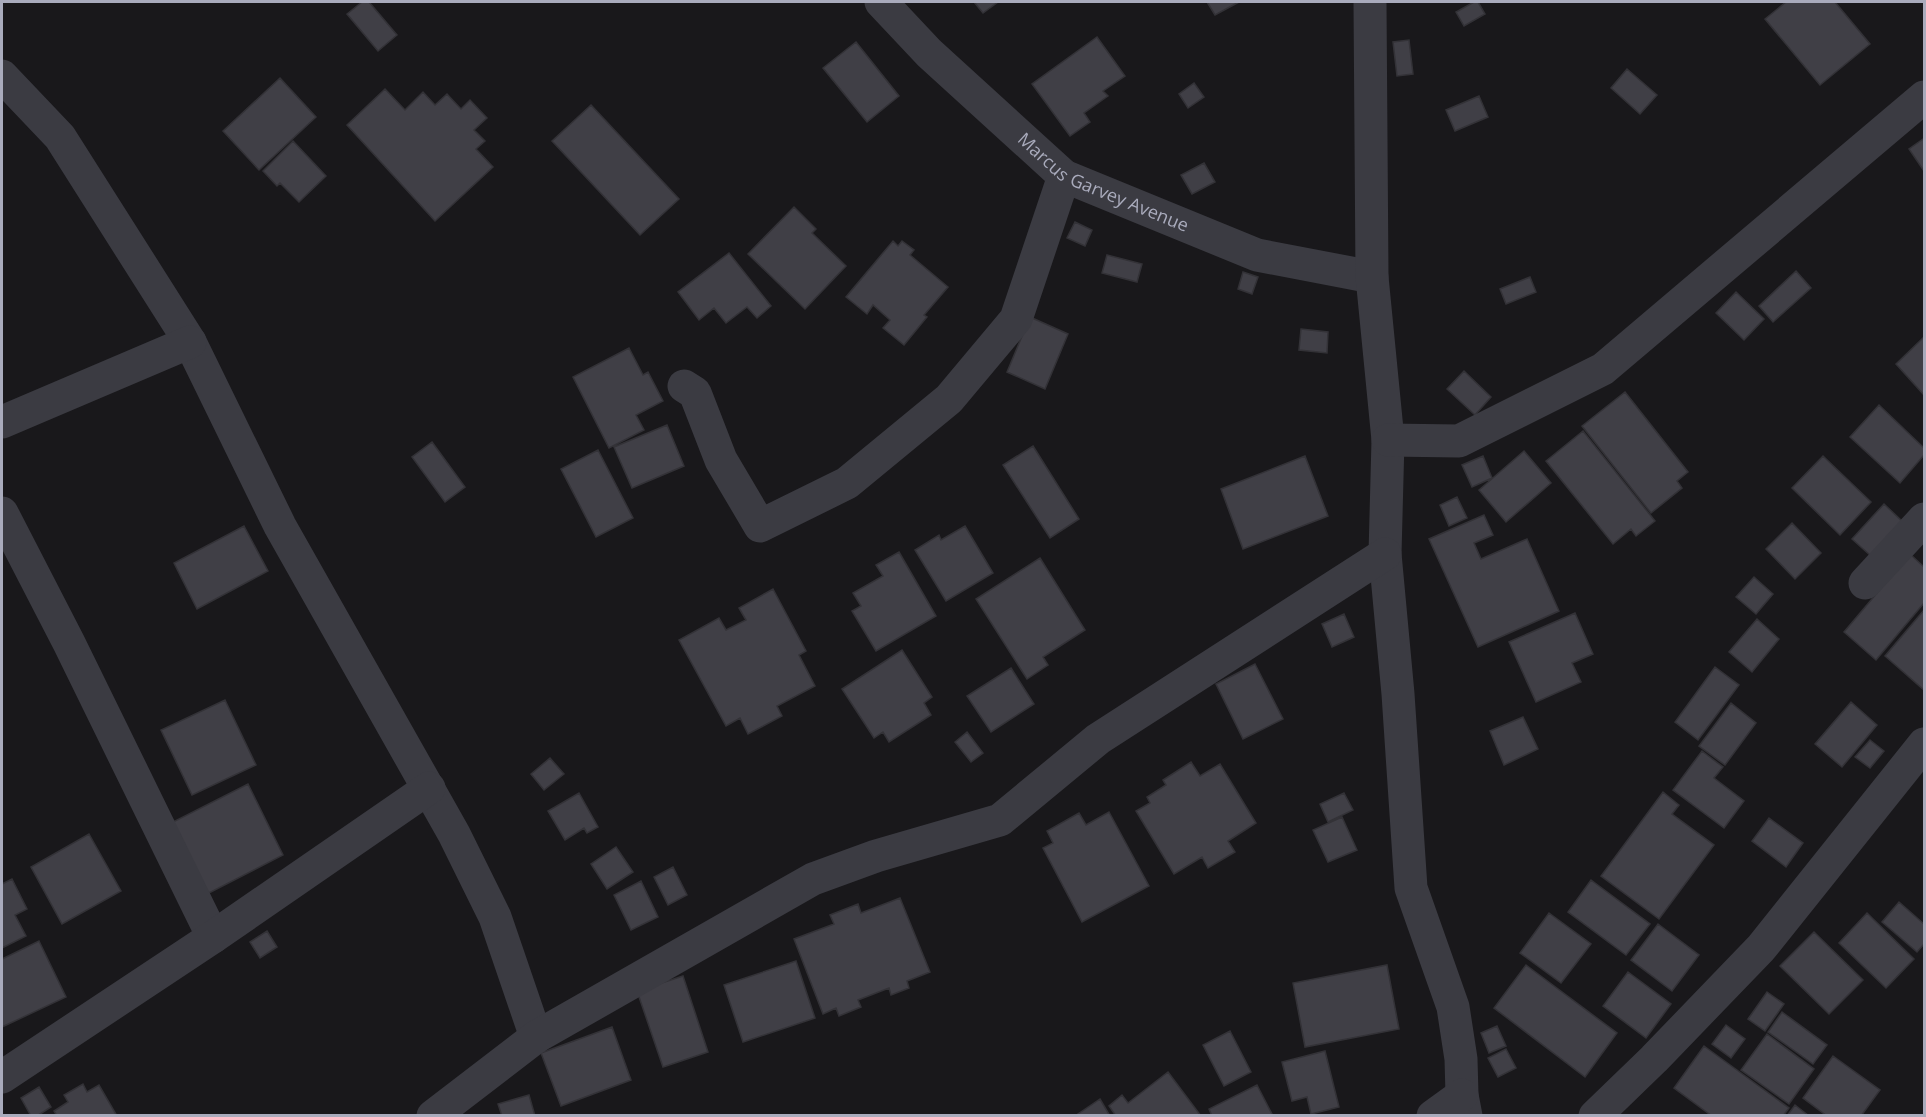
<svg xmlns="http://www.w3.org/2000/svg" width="1926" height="1117" viewBox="0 0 1926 1117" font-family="'Open Sans',sans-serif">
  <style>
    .building { fill: #403f46; stroke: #333237; stroke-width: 1.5 }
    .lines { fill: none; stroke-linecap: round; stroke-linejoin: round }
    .street { stroke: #3b3b42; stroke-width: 33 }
    .labels { text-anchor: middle; stroke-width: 4.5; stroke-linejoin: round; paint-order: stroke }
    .street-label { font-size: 18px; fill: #a9abbc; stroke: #141316 }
  </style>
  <rect width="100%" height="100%" fill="#19181b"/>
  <path class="building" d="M362 2H369L397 35 378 51 347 14Z
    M974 2H998L983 13Z
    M1207 2H1239L1215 15Z
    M1474 2H1478L1485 14 1464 26 1456 12Z
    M1786 2H1835L1870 44 1820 85 1765 19Z
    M1097 37 1125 76 1103 91 1108 96 1084 113 1090 122 1070 136 1032 84Z
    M1409 40 1413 74 1397 76 1393 42Z
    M856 42 899 96 867 122 823 68Z
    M1627 69 1657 95 1640 114 1611 88Z
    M280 78 316 117 259 170 223 131Z
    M1194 83 1204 97 1188 108 1179 94Z
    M385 89 405 110 423 92 435 105 447 94 461 109 470 100 487 118 474 130 485 141 476 149 493 167 435 221 347 125Z
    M1479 96 1488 117 1455 131 1446 110Z
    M591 105 679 199 640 235 552 141Z
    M1923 139 1924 141V171L1909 149Z
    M293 141 326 176 299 202 280 183 277 186 263 171Z
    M1204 163 1215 182 1192 194 1181 175Z
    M794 207 816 229 812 233 846 266 805 309 748 254Z
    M1075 222 1092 230 1085 246 1067 238Z
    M893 241 898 246 902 241 914 250 910 255 948 287 924 315 927 317 904 345 883 328 890 320 873 305 867 314 846 297Z
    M729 253 771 306 757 318 747 307 726 323 714 308 699 320 678 292Z
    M1107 255 1142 264 1137 282 1102 273Z
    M1796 271 1811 288 1773 322 1759 306Z
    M1243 272 1258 277 1252 294 1238 289Z
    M1530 277 1536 292 1506 304 1500 289Z
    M1736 292 1764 319 1744 340 1716 313Z
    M1030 317 1068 334 1045 389 1007 372Z
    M1301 329 1328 332 1327 353 1299 350Z
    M1924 337V395L1896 364Z
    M629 348 643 375 648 372 663 401 636 415 644 430 609 448 573 377Z
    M1464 371 1491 397 1475 415 1447 389Z
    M1625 392 1688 472 1677 481 1682 488 1651 513 1582 426Z
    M1879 405 1924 448V455L1900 483 1850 437Z
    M667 425 684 466 632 488 614 447Z
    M1583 431 1655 521 1636 536 1631 529 1613 544 1546 461Z
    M432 442 465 487 445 502 412 457Z
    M1033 446 1079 519 1050 538 1003 465Z
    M598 450 633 518 596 537 561 469Z
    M1524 451 1551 483 1506 522 1479 490Z
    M1305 456 1328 516 1243 549 1221 489Z
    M1483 456 1492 478 1472 487 1462 465Z
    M1823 456 1871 502 1840 535 1792 488Z
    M1457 497 1467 518 1449 526 1440 505Z
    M1884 504 1903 522 1871 556 1852 539Z
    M1484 515 1493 535 1474 543 1481 559 1527 539 1559 611 1478 647 1429 539Z
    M1792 523 1821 553 1795 579 1766 549Z
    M244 526 268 571 197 609 174 563Z
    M965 526 993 573 946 601 915 550 939 535 941 540Z
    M899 552 936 616 876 651 852 611 861 606 853 593 883 576 876 565Z
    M1910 554 1924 567V603L1876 660 1844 632Z
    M1040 558 1085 630 1043 657 1048 665 1027 679 976 599Z
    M1754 577 1773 594 1756 614 1736 597Z
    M773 589 806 651 799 655 815 686 777 706 782 716 748 734 740 718 726 726 679 640 719 618 726 630 746 620 739 608Z
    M1924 610V690L1885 656Z
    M1575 613 1593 654 1572 663 1581 682 1536 702 1509 642Z
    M1344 614 1354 637 1332 647 1322 624Z
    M1757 619 1779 639 1752 672 1729 652Z
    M902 650 932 697 924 703 931 715 889 742 883 732 874 738 842 689Z
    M1255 664 1283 719 1243 739 1216 684Z
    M1715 667 1739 685 1698 740 1675 722Z
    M1011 668 1034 704 991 732 967 696Z
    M225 700 256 765 192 795 161 730Z
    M1851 702 1877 725 1842 767 1815 744Z
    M1731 703 1756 723 1725 765 1699 746Z
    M1523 717 1538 749 1504 765 1490 731Z
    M967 732 983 753 971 762 955 742Z
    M1870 740 1884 751 1870 768 1855 757Z
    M1702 751 1723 767 1714 778 1744 801 1724 828 1673 790Z
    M550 758 564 774 544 790 531 774Z
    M1191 762 1200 776 1220 764 1256 823 1228 841 1235 852 1208 868 1202 857 1174 874 1136 811 1150 803 1147 797 1166 785 1163 780Z
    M248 784 283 855 207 894 171 823Z
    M1663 792 1679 805 1672 814 1714 845 1659 919 1601 876Z
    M579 793 598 827 587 833 584 828 565 840 548 811Z
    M1344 793 1353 810 1328 822 1320 804Z
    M1109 812 1149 886 1082 922 1043 848 1053 843 1047 831 1079 813 1086 825Z
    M1342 817 1357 850 1328 862 1313 830Z
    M1769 818 1803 843 1786 867 1752 841Z
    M89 834 121 891 62 924 31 867Z
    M616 847 633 872 607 889 591 864Z
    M673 867 687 895 668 905 654 877Z
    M12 879 27 909 15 915 26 936 2 948V884Z
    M1591 880 1650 924 1626 955 1568 912Z
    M641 881 658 917 631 930 614 895Z
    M900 898 930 972 907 981 909 988 891 995 889 988 858 1000 861 1007 839 1016 836 1008 823 1014 794 939 834 924 830 915 858 904 861 913Z
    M1899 902 1924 924V944L1917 952 1882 922Z
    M1549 913 1591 944 1561 983 1520 953Z
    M1867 913 1914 959 1886 988 1839 943Z
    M1658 924 1699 955 1672 991 1631 960Z
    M267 931 277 947 260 958 250 942Z
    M1814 932 1863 980 1829 1014 1780 966Z
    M39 941 66 997 2 1027V959Z
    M796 961 815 1018 743 1042 724 985Z
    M1387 965 1399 1029 1305 1047 1293 983Z
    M1526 965 1617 1033 1585 1077 1494 1008Z
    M1628 972 1671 1004 1646 1038 1603 1006Z
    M683 976 708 1052 663 1067 637 991Z
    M1767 992 1784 1004 1765 1031 1748 1019Z
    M1782 1012 1827 1045 1813 1064 1768 1032Z
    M1726 1025 1745 1039 1731 1058 1712 1044Z
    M1497 1026 1506 1046 1489 1053 1481 1033Z
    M612 1027 631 1080 561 1106 541 1053Z
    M1230 1031 1251 1072 1224 1086 1203 1045Z
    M1767 1034 1814 1069 1789 1104 1741 1070Z
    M1704 1046 1789 1108 1783 1116H1712L1674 1088Z
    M1506 1049 1516 1068 1498 1077 1488 1058Z
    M1325 1051 1339 1107 1311 1114 1307 1097 1292 1101 1282 1062Z
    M1833 1056 1880 1090 1861 1116H1827L1803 1098Z
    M1168 1072 1201 1116H1116L1109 1106 1122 1095 1128 1103Z
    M83 1084 87 1092 99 1085 117 1116H57L54 1111 68 1102 64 1095Z
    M1257 1085 1273 1116H1212L1209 1109Z
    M39 1087 51 1107 37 1116H31L21 1098Z
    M529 1095 535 1116H502L498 1104Z
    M1100 1099 1110 1116H1075Z
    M1795 1105 1809 1116H1787Z"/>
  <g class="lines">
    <g class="street">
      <path id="s1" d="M881 2 929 53 1064 176 1257 255 1372 277"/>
      <path d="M1370 2 1372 277 1388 440 1385 554 1398 694 1411 888 1453 1007 1461 1059 1462 1095 1466 1116"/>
      <path d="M2 76 60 137 190 342 280 526 454 834 495 917 536 1037"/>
      <path d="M684 386 695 393 721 460 760 526 847 483 949 399 1016 319 1064 176"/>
      <path d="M2 422 190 342"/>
      <path d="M1388 440 1459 441 1603 369 1924 97"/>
      <path d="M2 513 69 643 213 937"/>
      <path d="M1865 583 1924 519"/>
      <path d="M2 1077 213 937 429 788"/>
      <path d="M433 1116 536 1037 813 879 876 856 1000 820 1098 739 1385 554"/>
      <path d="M1433 1116 1462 1095"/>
      <path d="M1595 1116 1654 1059 1761 948 1924 744"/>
    </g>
  </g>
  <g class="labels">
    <g class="street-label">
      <text dy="6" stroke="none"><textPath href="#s1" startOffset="290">Marcus Garvey Avenue</textPath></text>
    </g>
  </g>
  <rect width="1926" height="1117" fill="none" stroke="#a9abbc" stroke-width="6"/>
</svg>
